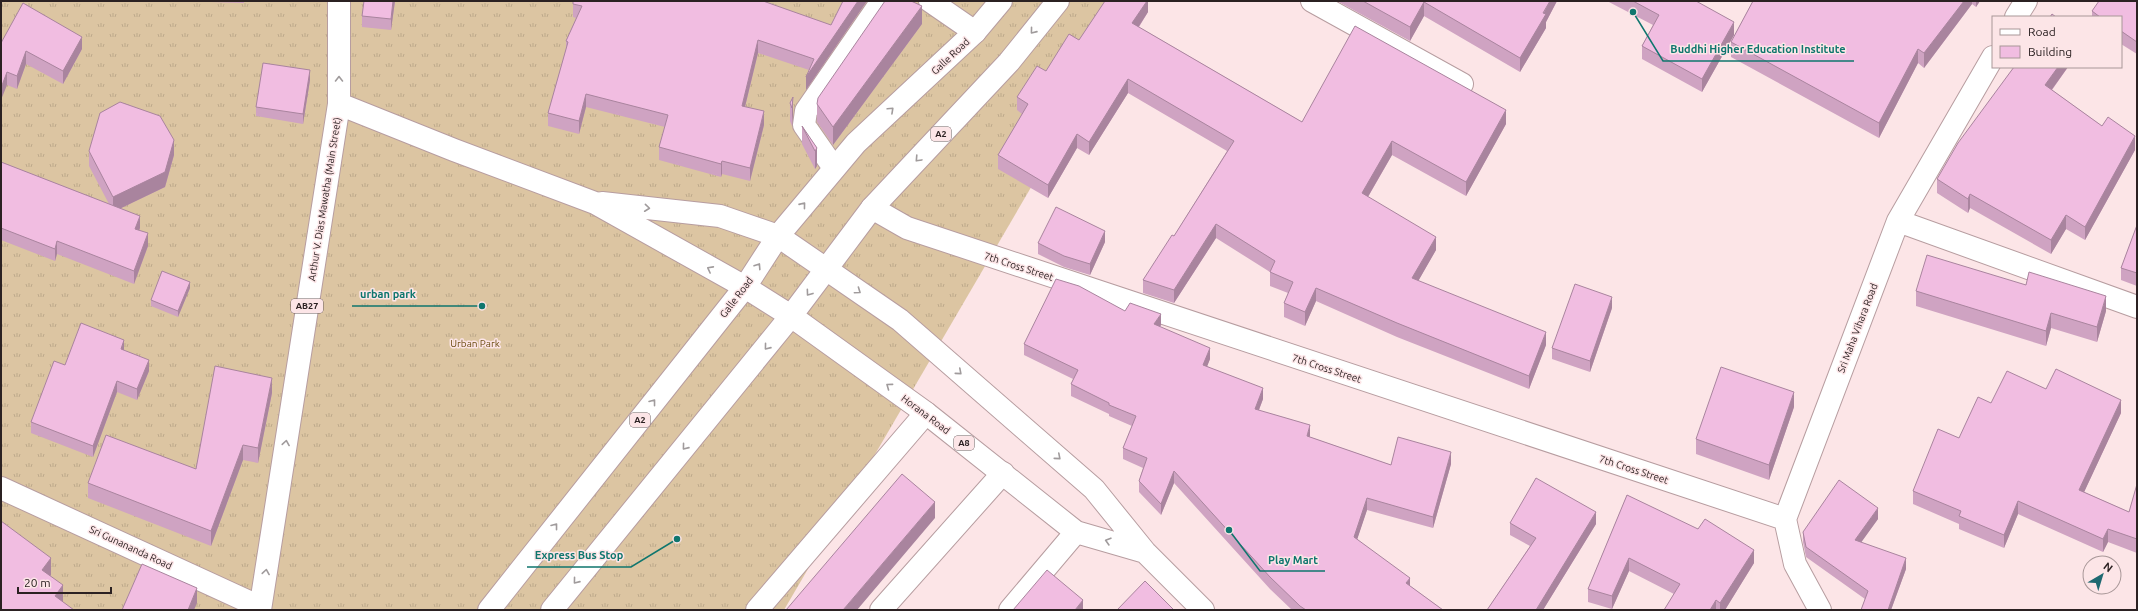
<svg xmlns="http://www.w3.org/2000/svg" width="2138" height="611" viewBox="0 0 2138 611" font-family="Ubuntu,sans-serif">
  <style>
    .grass { fill: url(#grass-tufts) }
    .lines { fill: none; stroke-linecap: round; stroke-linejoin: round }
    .minor-casing { stroke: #b79da0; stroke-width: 24 }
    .major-casing { stroke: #b79da0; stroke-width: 24 }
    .highway-casing { stroke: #b79da0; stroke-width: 24 }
    .minor { stroke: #fff; stroke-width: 22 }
    .major { stroke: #fff; stroke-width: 22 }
    .highway { stroke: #fff; stroke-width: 22 }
    .wall { fill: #cfa3c2 }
    .shaded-wall { fill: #a9849e }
    .building { fill: #f1bde1; stroke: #a9849e }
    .oneway { stroke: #a09b9c }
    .labels { text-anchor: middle; stroke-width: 3; stroke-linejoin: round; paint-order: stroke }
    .shield { fill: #fce5e7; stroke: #6a5c5d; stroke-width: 1 }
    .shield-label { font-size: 9px; font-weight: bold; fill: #2b2122 }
    .street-label { font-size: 10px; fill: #2b2122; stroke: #fce5e7 }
    .park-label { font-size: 10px; fill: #6a4a0e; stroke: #fce5e7 }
    .leader { fill: none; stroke: #0f766e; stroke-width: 1.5 }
    .callout-dot { fill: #0f766e; stroke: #fce5e7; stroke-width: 1.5 }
    .callout-label { font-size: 11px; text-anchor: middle; font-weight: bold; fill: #0f766e; stroke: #fce5e7; stroke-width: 3; stroke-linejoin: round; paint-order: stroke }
  </style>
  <defs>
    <pattern id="grass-tufts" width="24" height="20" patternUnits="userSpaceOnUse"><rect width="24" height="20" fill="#dcc5a2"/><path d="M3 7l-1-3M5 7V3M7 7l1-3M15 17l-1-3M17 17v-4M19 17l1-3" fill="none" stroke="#bda98b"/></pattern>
  </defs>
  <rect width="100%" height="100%" fill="#fce5e7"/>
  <path class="grass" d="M1 1H1140L784 610H1Z"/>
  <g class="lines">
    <g class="minor-casing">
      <path id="minor" d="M930 1 975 32
        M1312 1 1462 84
        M2016 17 2026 1
        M834 168 804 125 806 111 882 1
        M872 208 907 228 1785 519
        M1898 221 2137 307
        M1 488 260 607
        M757 610 926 413
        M881 610 1003 473
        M1010 610 1076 532
        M1820 610 1795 564 1785 519 1898 221 1993 57"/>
    </g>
    <g class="major-casing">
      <path id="major" d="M339 104 454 150 595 203 745 287
        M602 203 720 216 778 236
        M260 610 339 104V1"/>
    </g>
    <g class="highway-casing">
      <path id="highway" d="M778 236 900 320 1094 489 1145 552 1203 610
        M745 287 791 316 926 413 1076 532 1145 552
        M489 610 745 287 778 236 856 143 975 32 1001 1
        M552 610 791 316 872 208 1009 62 1058 1"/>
    </g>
    <use href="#minor" class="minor"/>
    <use href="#major" class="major"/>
    <use href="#highway" class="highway"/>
  </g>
  <path class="wall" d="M211 1H244V3L211 2Z
    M364 1H395L391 30 362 27V16Z
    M843 1H867L806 90 809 70 758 53 745 107 764 125 750 181 722 174 721 177 659 160V147L665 127 586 107 579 134 548 126V113L566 49V41L576 18 573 17V4L831 25Z
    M1148 1V12L1139 27 1302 122 1506 124 1466 196 1392 155 1368 197 1436 250 1418 281 1546 345 1529 389 1397 337 1316 301 1305 326 1284 317V303L1288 293 1270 286V272L1216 238 1174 303 1143 293V280L1174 236 1227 151 1128 93 1089 155 1077 148 1048 198 998 169V155L1022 114 1017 110V97L1046 71 1079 40Z
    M1337 1H1557L1546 22V28L1520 72 1424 16 1410 41Z
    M1607 1H1696L1734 35 1702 92 1642 59V46L1653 25Z
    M1753 1H1980L1976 7 1972 4 1924 68 1918 63 1879 138 1731 57V42Z
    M2137 1V54L2121 44V17H2092V11Z
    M922 24 833 145 817 122V104Z
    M1 43 82 49 63 84 26 64 17 89 7 85Z
    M2014 67H2068L2052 90 2135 150 2085 240 2066 229 2051 254 1970 208 1968 213 1937 193V179Z
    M310 80 303 124 256 116V107Z
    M793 97V115L792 126 790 121V103Z
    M802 126 817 148V166L815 169 802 144Z
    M89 151 174 155 165 187 121 208 140 228 139 230 148 246 134 284 57 254 55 261 1 240V162L109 204 89 166Z
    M2137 225V286L2121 280V268Z
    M1105 242 1090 275 1064 267 1038 254V243Z
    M190 288 178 317 151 306V300Z
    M1916 291 2106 311 2097 342 2051 328 2046 346 1916 306Z
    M1612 308 1590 372 1552 359V348Z
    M1125 311 1161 325 1160 327 1210 359 1207 366 1263 399 1259 410 1310 437 1391 465 1451 464 1433 528 1367 510 1357 539 1410 586 1443 610H1292L1270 589 1174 483 1161 515 1139 492V481L1143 468 1123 459V448L1132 426 1109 416V414L1071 396V384L1073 379 1024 355V344Z
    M124 350 149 371 137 400 117 392 93 457 31 433V422L65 365Z
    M2046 389 2121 413 2084 492 2129 512 2137 484V553L2108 542 2103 552 2018 514 2004 548 1959 529V524L1913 504V491L1959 438 1991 403Z
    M272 393 258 463 243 460 211 546 88 498V483L196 469Z
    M1794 407 1769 480 1696 454V439Z
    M1627 495 1754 563 1725 610H1664L1674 594 1629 571 1612 609 1588 602V589Z
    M1878 519 1861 542 1906 569 1891 610H1861L1865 599 1806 557 1803 542V532Z
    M1510 523 1596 524 1543 610H1487L1530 546 1510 535Z"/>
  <path class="shaded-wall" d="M393 1H395L391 30V19Z
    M858 1H867L806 90V77Z
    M1147 1H1148V12L1132 37V23Z
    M1550 1H1557L1546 22V28L1520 72V58Z
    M1964 1H1972V4L1924 68V53Z
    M1976 1H1980L1976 7Z
    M1424 2V16L1410 41V27Z
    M922 6V24L833 145V127Z
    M1734 22V35L1702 92V79Z
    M82 37V49L63 84V71Z
    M758 40V53L742 119V106Z
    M1918 49V63L1879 138V123Z
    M26 51V64L17 89V76Z
    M2058 67H2068L2045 99V85Z
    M310 70V80L303 124V114Z
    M7 72V85L1 100V88Z
    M1128 79V93L1089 155V142Z
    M586 94V107L579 134V121Z
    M793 97V115L792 126V108Z
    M1506 110V124L1466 196V182Z
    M764 111V125L750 181V168Z
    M1077 134V148L1048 198V185Z
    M2135 136V150L2085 240V227Z
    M174 140V155L165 187 113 212V197Z
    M1392 141V155L1362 207V193Z
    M817 148V166L815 169V151Z
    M722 161V174L721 177V164Z
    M1970 194V208L1968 213V199Z
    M2066 215V229L2051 254V240Z
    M140 216V228L135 241V229Z
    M1216 224V238L1174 303V290Z
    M1105 231V242L1090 275V264Z
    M148 233V246L134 284V271Z
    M1436 237V250L1412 292V278Z
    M57 241V254L55 261V249Z
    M190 282V288L178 317V311Z
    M1316 288V301L1305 326V312Z
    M2106 296V311L2097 342V327Z
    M1612 297V308L1590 372V361Z
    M2051 313V328L2046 346V331Z
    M1161 314V325L1154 336V324Z
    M1546 332V345L1529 389V376Z
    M124 340V351L121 349Z
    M1210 348V359L1203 377V365Z
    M149 360V371L137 400V389Z
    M272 378V393L258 463V448Z
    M117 381V392L93 457V446Z
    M1263 388V399L1255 420V409Z
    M1794 392V407L1769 480V465Z
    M2121 400V413L2079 503V490Z
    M1310 425V437L1307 436Z
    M243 445V460L211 546V531Z
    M1451 452V464L1433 528V517Z
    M1174 471V483L1161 515V504Z
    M1367 498V510L1354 549V537Z
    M2018 501V514L2004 548V535Z
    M935 502V518L857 610H843Z
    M1878 508V519L1855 551V540Z
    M1596 512V524L1543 610H1536Z
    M2108 529V542L2103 552V539Z
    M1754 550V563L1725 610H1720V603Z
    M51 558V575L42 587V570Z
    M1629 558V571L1612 609V596Z
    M1906 558V569L1891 610H1888Z
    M1410 578V590L1406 583Z
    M63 585V602L57 610 55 596Z
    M197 588V603L194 610H188Z
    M1083 600V610H1075Z
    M1716 600V610H1710Z"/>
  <path class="building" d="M364 1H393L391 19 362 16Z
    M573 1H763L831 25 843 1H858L806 77 814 59 758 40 742 106 764 111 750 168 722 161 721 164 659 147 668 115 586 94 579 121 548 113 568 42 566 41 582 6 573 4Z
    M885 1H911L922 6 833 127 817 104 818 98Z
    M1105 1H1147L1132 23 1302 122 1355 26 1506 110 1466 182 1392 141 1362 193 1436 237 1412 278 1546 332 1529 376 1397 323 1316 288 1305 312 1284 303 1293 282 1270 272 1275 261 1216 224 1174 290 1143 280 1172 235 1174 236 1234 141 1128 79 1089 142 1077 134 1048 185 998 155 1028 104 1017 97 1037 66 1046 71 1069 34 1079 40Z
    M1363 1H1550L1543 13 1546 14 1520 58 1424 2 1410 27Z
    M1633 1H1696L1734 22 1702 79 1642 46 1659 15Z
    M1753 1H1964L1924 53 1918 49 1879 123 1731 42Z
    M2099 1H2137V42L2121 31V17H2100L2092 11Z
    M23 3 82 37 63 71 26 51 17 76 7 72 1 88V43Z
    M2052 14 2056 17H2050Z
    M263 63 310 70 303 114 256 107Z
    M2014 67H2058L2045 85 2102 126 2108 117 2135 136 2085 227 2066 215 2051 240 1970 194 1968 199 1937 179 1958 143Z
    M793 97 792 108 790 103Z
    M120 102 160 116 174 140 165 172 113 197 89 151 100 113Z
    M802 126 817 148 815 151Z
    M1 162 140 216 135 229 148 233 134 271 57 241 55 249 1 228Z
    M1056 207 1105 231 1090 264 1064 256 1038 243Z
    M2137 225V273L2121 268Z
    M1927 255 2026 285 2029 272 2106 296 2097 327 2051 313 2046 331 1916 291Z
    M162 271 190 282 178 311 151 300Z
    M1056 279 1079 286 1125 311 1130 303 1161 314 1154 324 1210 348 1203 365 1263 388 1255 409 1310 425 1307 436 1391 465 1398 437 1451 452 1433 517 1367 498 1354 537 1410 578 1406 583 1443 610H1306L1300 606 1270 577 1174 471 1161 504 1139 481 1147 458 1123 448 1136 416 1109 405V403L1071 384 1078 370 1024 344Z
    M1575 284 1612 297 1590 361 1552 348Z
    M81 323 124 340 121 349 149 360 137 389 117 381 93 446 31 422 54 361 65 365Z
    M215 366 272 378 258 448 243 445 211 531 88 483 106 435 196 469Z
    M1721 367 1794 392 1769 465 1696 439Z
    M2056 369 2121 400 2079 490 2129 512 2137 484V539L2108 529 2103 539 2018 501 2004 535 1959 516 1961 511 1913 491 1938 429 1959 438 1978 397 1991 403 2007 371 2046 389Z
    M902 474 935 502 843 610H786Z
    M1536 478 1596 512 1536 610H1487L1536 538 1510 523Z
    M1839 480 1878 508 1855 540 1906 558 1888 610H1861L1868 591 1806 547 1803 532Z
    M1627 495 1698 529 1705 519 1754 550 1720 603 1716 600 1710 610H1664L1680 584 1629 558 1612 596 1588 589Z
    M1 521 51 558 42 570 63 585 55 596 74 610H1Z
    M142 564 197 588 188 610H122Z
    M1047 570 1083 600 1075 610H1013Z
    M1145 581 1174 610H1117Z"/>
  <defs><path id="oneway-chevron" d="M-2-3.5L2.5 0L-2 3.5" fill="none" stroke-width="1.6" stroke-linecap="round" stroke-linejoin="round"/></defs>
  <g class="oneway">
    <use href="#oneway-chevron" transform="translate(1033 31) rotate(129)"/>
    <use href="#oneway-chevron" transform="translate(339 79) rotate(-90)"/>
    <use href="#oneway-chevron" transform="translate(891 110) rotate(-43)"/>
    <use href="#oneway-chevron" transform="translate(918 159) rotate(133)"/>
    <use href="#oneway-chevron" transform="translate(803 205) rotate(-51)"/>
    <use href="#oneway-chevron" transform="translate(647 208) rotate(6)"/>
    <use href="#oneway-chevron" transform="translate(758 266) rotate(-57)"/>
    <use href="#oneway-chevron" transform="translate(710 269) rotate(-152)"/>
    <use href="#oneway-chevron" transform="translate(858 291) rotate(35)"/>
    <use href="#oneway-chevron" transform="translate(809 293) rotate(126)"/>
    <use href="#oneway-chevron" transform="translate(767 347) rotate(129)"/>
    <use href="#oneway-chevron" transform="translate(959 372) rotate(41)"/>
    <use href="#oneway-chevron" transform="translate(889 386) rotate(-144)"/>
    <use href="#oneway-chevron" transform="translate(653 402) rotate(-52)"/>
    <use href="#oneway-chevron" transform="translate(286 443) rotate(-81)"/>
    <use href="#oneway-chevron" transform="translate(685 447) rotate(129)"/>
    <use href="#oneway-chevron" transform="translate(1058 457) rotate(41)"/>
    <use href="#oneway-chevron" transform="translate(555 526) rotate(-52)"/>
    <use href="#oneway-chevron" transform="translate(1108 541) rotate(-164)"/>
    <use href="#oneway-chevron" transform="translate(266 572) rotate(-81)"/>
    <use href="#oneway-chevron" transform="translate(576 581) rotate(129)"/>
  </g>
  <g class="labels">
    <g class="shield">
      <rect x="931" y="127" width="20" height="14" rx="3"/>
      <rect x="291" y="299" width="32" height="14" rx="3"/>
      <rect x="630" y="413" width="20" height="14" rx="3"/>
      <rect x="954" y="436" width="20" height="14" rx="3"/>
    </g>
    <g class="shield-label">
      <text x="941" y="137">A2</text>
      <text x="307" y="309">AB27</text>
      <text x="640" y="423">A2</text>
      <text x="964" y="446">A8</text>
    </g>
    <g class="street-label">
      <text transform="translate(950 56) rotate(-43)" y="4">Galle Road</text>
      <text transform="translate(324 199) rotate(-81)" y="4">Arthur V. Dias Mawatha (Main Street)</text>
      <text transform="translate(1019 266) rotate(18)" y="4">7th Cross Street</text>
      <text transform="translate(736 297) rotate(-53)" y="4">Galle Road</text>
      <text transform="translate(1857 328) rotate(-69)" y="4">Sri Maha Vihara Road</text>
      <text transform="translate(1327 368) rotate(18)" y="4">7th Cross Street</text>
      <text transform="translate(926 414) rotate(37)" y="4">Horana Road</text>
      <text transform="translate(1634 469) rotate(18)" y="4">7th Cross Street</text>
      <text transform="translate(131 547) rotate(25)" y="4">Sri Gunananda Road</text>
    </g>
    <g class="park-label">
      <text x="475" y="347">Urban Park</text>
    </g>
  </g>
  <path class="leader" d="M1633 12L1663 61H1854M482 306L424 306H352M677 539L631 567H527M1229 530L1260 571H1325"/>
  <g class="callout-dot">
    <circle cx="1633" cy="12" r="4"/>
    <circle cx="482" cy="306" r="4"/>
    <circle cx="677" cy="539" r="4"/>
    <circle cx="1229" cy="530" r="4"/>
  </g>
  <g class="callout-label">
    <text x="1758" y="53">Buddhi Higher Education Institute</text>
    <text x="388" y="298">urban park</text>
    <text x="579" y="559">Express Bus Stop</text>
    <text x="1293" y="564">Play Mart</text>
  </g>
  <rect width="2138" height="611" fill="none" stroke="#2b2122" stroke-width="4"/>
  <rect x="1992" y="16" width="130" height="52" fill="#fce5e7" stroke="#a89798"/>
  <rect x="2000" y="29" width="20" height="6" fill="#ffffff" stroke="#a89798"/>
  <text x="2028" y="36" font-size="12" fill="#2b2122">Road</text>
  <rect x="2000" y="46" width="20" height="12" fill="#f1bde1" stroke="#a89798"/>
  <text x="2028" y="56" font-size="12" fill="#2b2122">Building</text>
  <g transform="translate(2102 575) rotate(38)"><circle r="19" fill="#fce5e7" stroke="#a89798"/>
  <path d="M0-3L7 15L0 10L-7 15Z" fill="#1e6971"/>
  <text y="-6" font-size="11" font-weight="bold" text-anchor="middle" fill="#2b2122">N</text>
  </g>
  <path d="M18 587v6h93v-6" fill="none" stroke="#2b2122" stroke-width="2"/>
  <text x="24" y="587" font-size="12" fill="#2b2122" stroke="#fce5e7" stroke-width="3" paint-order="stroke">20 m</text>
</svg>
